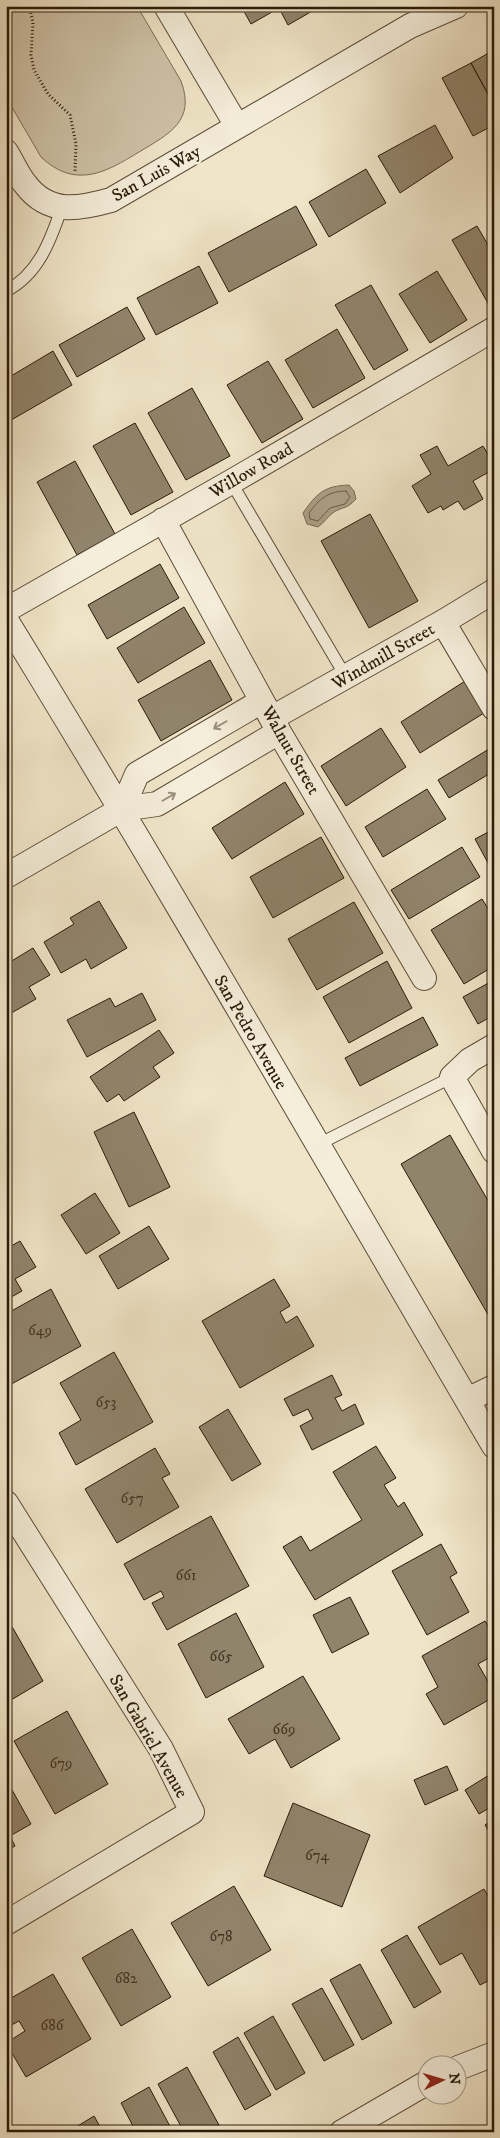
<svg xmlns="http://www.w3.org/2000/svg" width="500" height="2138" viewBox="0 0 500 2138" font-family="'IM FELL DW Pica',serif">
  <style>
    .green { fill: #cec2a7; stroke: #7c6e58 }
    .water { fill: #ada087; stroke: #796a54 }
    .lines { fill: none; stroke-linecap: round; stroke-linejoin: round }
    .shore { stroke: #6c5d48; stroke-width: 1 }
    .building { fill: #91846c; stroke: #2a1a08 }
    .lane-casing { stroke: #5c4d38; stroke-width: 13 }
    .street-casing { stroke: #5c4d38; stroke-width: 26 }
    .path { stroke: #2a1a08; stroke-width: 3; stroke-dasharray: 1 2.5; stroke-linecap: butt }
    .lane { stroke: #f5eedb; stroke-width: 11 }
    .street { stroke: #f5eedb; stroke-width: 24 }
    .oneway { stroke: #9a8f7c }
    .labels { text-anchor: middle; stroke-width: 5; stroke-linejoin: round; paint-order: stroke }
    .number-label { font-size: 15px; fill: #443421 }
    .street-label { font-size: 18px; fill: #2a1a08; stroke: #f5eedb }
  </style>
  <rect width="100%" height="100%" fill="#f0e5c8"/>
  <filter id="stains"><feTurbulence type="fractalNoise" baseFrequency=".004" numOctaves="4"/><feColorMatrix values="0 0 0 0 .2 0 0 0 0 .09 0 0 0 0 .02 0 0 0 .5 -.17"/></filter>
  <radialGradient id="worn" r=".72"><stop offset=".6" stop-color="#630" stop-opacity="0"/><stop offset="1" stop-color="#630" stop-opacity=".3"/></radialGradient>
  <path class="green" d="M6 6H137L181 81C196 121 169 134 139 152 105 173 75 189 41 157L6 97Z"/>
  <path class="water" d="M349 485 354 491 356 499C346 510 344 506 334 512 328 516 324 523 318 527L307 524 303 513C317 493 324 486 349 485Z"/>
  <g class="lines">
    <path class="shore" d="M346 491 350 497 345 504 330 508 318 521 310 519 309 513C319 499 328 491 346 491Z"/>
  </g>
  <path class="building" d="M241 6H321L288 25 279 8 251 24Z
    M494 50V105L471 63Z
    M471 63 494 105V125L473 136 442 78Z
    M435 125 453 158 400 193 378 156Z
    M366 169 386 203 329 237 309 202Z
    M296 206 317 245 229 292 208 253Z
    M477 226 494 255V302L489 305 452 240Z
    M199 266 218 303 156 335 137 298Z
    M437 271 467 320 430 343 399 294Z
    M371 285 408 350 374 370 335 305Z
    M127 307 145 339 77 377 59 345Z
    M337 329 365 378 313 408 285 360Z
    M53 351 72 385 6 423V379Z
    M268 361 303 419 262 443 227 385Z
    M192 388 230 456 186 480 148 413Z
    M135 423 173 492 131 515 93 446Z
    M437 446 448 466 483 446 494 464V469L473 481 483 499 464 510 458 501 443 510 441 506 428 513 412 486 431 474 420 455Z
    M75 461 115 534 77 555 37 482Z
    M370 514 418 601 369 628 321 541Z
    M160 564 179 598 107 639 88 605Z
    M184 607 205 643 138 683 117 648Z
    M210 660 232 700 161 741 138 700Z
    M473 676 492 708 420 753 401 722Z
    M381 728 406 767 346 806 321 766Z
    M494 746V771L449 798 438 780Z
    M285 782 304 814 232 859 212 828Z
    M427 789 446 819 383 857 365 827Z
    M494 829V874L475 839Z
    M321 837 344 878 273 918 250 877Z
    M462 847 480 877 409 919 391 890Z
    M482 899 494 918V966L464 984 431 930Z
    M99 901 127 948 91 969 86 959 61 973 44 942 74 924 70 918Z
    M354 902 383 953 317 990 288 939Z
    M33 948 50 975 29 987 36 999 6 1016V957L10 962Z
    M387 961 412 1008 349 1043 323 997Z
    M494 980V1015L478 1024 463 997Z
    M142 993 156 1020 87 1057 67 1020 110 998 115 1007Z
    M423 1017 438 1045 360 1086 345 1058Z
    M159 1030 174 1053 153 1067 160 1077 124 1101 119 1094 107 1102 90 1077Z
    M134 1112 170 1187 129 1207 94 1132Z
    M450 1135 494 1211V1325L401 1164Z
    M95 1193 120 1233 86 1254 61 1215Z
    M149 1226 169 1259 118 1289 99 1256Z
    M20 1241 36 1267 15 1279 22 1291 6 1300V1249Z
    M274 1279 290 1306 280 1312 286 1323 297 1316 314 1346 240 1388 202 1321Z
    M51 1289 81 1346 6 1387V1314Z
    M114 1352 153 1422 76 1465 59 1433 81 1420 60 1383Z
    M332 1375 342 1395 335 1398 342 1411 355 1404 364 1424 312 1450 300 1426 313 1419 308 1409 293 1416 284 1399Z
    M228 1409 261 1464 232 1481 199 1427Z
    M376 1446 396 1478 384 1485 398 1507 404 1502 423 1535 315 1600 283 1547 301 1536 310 1551 362 1520 333 1472Z
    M155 1448 170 1474 162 1478 179 1507 117 1543 85 1489Z
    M211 1516 249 1586 167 1630 152 1603 164 1597 161 1591 144 1600 124 1564Z
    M441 1544 457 1573 450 1577 469 1612 427 1635 392 1571Z
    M350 1597 369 1634 332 1653 313 1615Z
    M236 1613 264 1667 206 1698 178 1644Z
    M6 1616 43 1681 6 1703Z
    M485 1621 494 1636V1655L478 1664 494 1692V1697L444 1725 426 1694 438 1687 422 1656Z
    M303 1676 340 1739 291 1768 275 1739 249 1754 228 1719Z
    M67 1711 108 1784 55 1814 14 1741Z
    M447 1766 458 1790 425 1805 414 1780Z
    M494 1772V1811L491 1807 479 1814 465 1790Z
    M6 1779 31 1824 10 1836 15 1846 6 1851Z
    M293 1803 370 1835 342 1907 264 1876Z
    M494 1820V1839L485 1825Z
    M234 1886 271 1950 208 1986 171 1923Z
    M484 1889 494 1906V1938L488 1941 494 1950V1978L480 1985 462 1953 440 1965 418 1927Z
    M132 1929 171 1997 121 2026 82 1958Z
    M407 1935 441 1992 414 2008 381 1950Z
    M360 1964 392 2023 362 2040 330 1980Z
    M53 1974 91 2039 26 2077 6 2043 25 2031 19 2021 6 2028V2001Z
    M322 1988 354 2045 324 2061 292 2004Z
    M273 2016 305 2073 276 2090 244 2033Z
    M238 2037 271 2095 245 2110 213 2052Z
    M187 2067 219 2125 206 2132H184L158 2084Z
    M149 2087 173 2132H136L121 2103Z
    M94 2116 103 2132H68Z"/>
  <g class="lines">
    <g class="lane-casing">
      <path id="lane" d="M6 291C39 274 51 239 62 207
        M231 482 346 677
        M317 1145 452 1077"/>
    </g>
    <g class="street-casing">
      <path id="street" d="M166 6 237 126
        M6 152C13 163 18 176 26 185 49 215 79 209 111 200L410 26 456 6
        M163 520 279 732 424 978
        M6 610 231 482 494 329
        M6 620C173 892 332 1170 494 1446
        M443 622 494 708
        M272 718 443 622 494 591
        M122 809 137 774 262 701
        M6 876 122 809 157 804 279 732
        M494 1046 470 1060 452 1077 494 1151
        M467 1400 494 1387
        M6 1503 161 1749 192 1812 6 1923
        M458 2068 494 2054
        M342 2132 428 2082"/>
    </g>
    <path class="path" d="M29 6 33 22 31 55 34 70 48 94 70 115 76 144 75 171"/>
    <use href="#lane" class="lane"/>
    <use href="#street" class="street"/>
  </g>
  <defs><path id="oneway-shaft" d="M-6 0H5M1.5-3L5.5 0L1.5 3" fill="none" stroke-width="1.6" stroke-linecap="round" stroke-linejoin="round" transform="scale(1.25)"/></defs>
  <g class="oneway">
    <use href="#oneway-shaft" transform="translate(220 725) rotate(150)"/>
    <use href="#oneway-shaft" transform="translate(169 797) rotate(-30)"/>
  </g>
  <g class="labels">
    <g class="number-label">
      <text x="40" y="1335">649</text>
      <text x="106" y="1407">653</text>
      <text x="132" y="1503">657</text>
      <text x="186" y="1580">661</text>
      <text x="221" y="1661">665</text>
      <text x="284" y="1734">669</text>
      <text x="61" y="1768">679</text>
      <text x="317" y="1860">674</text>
      <text x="221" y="1941">678</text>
      <text x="126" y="1983">682</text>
      <text x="52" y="2030">686</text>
    </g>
    <g class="street-label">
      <text transform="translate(156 173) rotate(-29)" y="6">San Luis Way</text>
      <text transform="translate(251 470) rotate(-30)" y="6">Willow Road</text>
      <text transform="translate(383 656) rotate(-30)" y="6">Windmill Street</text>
      <text transform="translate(291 750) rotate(60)" y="6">Walnut Street</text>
      <text transform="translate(251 1032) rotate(60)" y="6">San Pedro Avenue</text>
      <text transform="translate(149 1736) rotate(60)" y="6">San Gabriel Avenue</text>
    </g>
  </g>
  <rect width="500" height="2138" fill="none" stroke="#f0e5c8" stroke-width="25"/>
  <rect x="8" y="8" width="485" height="2123" fill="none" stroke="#2a1a08" stroke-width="2.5"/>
  <rect x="12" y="12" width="475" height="2113" fill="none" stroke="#2a1a08"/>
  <g transform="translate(442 2080) rotate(85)"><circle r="24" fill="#f5eedb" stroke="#a49987"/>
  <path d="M0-4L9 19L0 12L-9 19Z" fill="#8f2418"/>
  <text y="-8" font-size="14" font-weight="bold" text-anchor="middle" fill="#2a1a08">N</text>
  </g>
  <rect width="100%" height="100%" filter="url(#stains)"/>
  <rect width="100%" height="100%" fill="url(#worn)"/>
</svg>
